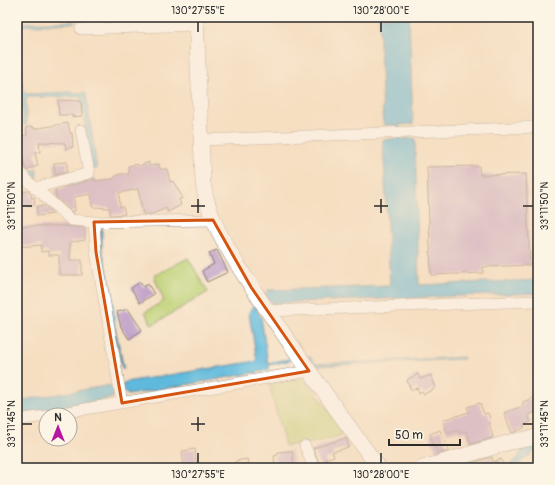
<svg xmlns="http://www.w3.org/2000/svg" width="555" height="485" viewBox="0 0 555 485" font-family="Pangolin,sans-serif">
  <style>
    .green { fill: #bdd074; stroke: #747e50 }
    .water { fill: #5eb9dc; stroke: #447284 }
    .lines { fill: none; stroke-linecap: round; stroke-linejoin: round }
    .stream { stroke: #5eb9dc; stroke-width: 3 }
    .building { fill: #bd9bc7 }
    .street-casing { stroke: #908476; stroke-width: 12 }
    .secondary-casing { stroke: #908476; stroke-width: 16 }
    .street { stroke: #fff; stroke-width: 11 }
    .secondary { stroke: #fff; stroke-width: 15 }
    .marked { fill: none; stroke: #d5540f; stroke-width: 3; stroke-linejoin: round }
    .ticks { fill: none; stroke: #2b2b2b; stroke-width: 1.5 }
    .neatline { fill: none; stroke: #2b2b2b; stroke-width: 1.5 }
    .ticks-label { font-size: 10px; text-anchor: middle; fill: #2b2b2b }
  </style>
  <rect width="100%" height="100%" fill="#fcf5e5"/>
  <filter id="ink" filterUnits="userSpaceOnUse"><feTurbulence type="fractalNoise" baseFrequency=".025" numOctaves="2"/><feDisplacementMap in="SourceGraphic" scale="8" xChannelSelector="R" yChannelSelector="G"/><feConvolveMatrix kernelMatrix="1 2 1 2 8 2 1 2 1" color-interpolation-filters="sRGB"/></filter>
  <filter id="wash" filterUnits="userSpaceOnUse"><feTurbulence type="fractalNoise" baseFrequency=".012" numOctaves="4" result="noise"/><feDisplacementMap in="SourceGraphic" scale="16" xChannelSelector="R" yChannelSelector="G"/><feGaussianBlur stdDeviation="0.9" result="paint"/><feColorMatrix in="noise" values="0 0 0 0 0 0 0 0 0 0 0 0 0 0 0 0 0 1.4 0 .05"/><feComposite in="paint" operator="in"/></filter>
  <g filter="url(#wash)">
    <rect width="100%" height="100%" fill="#f5dec1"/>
    <path class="green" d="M188 258 208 292 152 325 145 312 164 301 154 276Z
      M304 378 347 434 312 443 285 446 269 383Z"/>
    <path class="water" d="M379 17H409L413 124 399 125V129H397L396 125H384L383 121Z
      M75 21V23L17 26V23Z
      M17 52 24 91 27 94 70 92 86 93 97 169 92 170 81 97H28L26 100 27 125H24L17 70Z
      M398 137H400L401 139 415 138 419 285 538 280V293L272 303 271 300H266L257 310 261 317 268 363 293 358V360L269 365V370L128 395 127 392 113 395V398L17 415V401L111 385 112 387 126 384 125 382 257 361 249 314 250 310 253 309 254 301 263 294H267L268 290 390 286 383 140 398 138Z
      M37 169V180L17 179V176Z
      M100 226H102V248L113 297H111L100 248Z
      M113 327H115L124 369H122Z
      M306 356H310L316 364 464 357V359L316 366Z
      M538 425V449L513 468H505L517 459Z"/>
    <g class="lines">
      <path class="stream" d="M111 293 114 327"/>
    </g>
    <g id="blocks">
      <path class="building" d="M58 100 81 101 82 116 72 117V115H59Z
        M68 123 70 133H72L73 147 66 149 65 143 39 142 40 152H35L38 166 31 168 28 171 25 167 22 154 17 155V137L27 135 26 127H34V129Z
        M67 162V172L55 175 54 163Z
        M149 162V166L159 164 160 169H167L170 182 173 181 183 198 179 199 181 205 168 212 166 208 153 214H143L138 189 119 193 120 207H123L125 214 110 215V208L92 207 91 194 74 197 75 211 72 212 56 197 55 190 93 179 95 178V181L114 179V177L121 174H129L128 166 137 164 139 166Z
        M479 166 480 175 526 174 530 265 483 267V273L431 275 427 167Z
        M28 191 31 193V198L34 197 35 205 17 206V192Z
        M37 206H45L54 214 37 216Z
        M22 226H68L85 228V240L70 242V260H82V275H59V255H48V251L41 252V245L17 247V228H22Z
        M217 250 228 272 207 282 202 271 214 264 209 253Z
        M140 282 143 287 148 284 154 294 140 303 131 288Z
        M128 309 142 330 129 339 121 327 117 312Z
        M418 374 420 379 431 375 436 388 424 394 422 391 419 393 417 388 411 390 407 380Z
        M538 396V411L528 415 531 422 524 425V428L512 433 504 413 523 406V402Z
        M480 403 484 414 488 413 491 422 489 423 493 437 492 438 471 444 466 431 459 433 458 430 447 433 443 420 469 412 467 407Z
        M440 430 449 451 438 454 432 442 430 434Z
        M346 438 349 447 332 452 334 456 325 459 327 466 321 468 313 448Z
        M195 449 197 468H184L182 451Z
        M292 451 294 464 275 466 274 456 278 455V452Z
        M492 457 493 462 501 459 505 468H454Z
        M247 459 249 468H236L235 461Z"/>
    </g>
  </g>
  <g filter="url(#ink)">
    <use href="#blocks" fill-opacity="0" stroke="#908476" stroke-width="1"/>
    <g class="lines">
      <g class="street-casing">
        <path id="street" d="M81 29 197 25
          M202 140 538 127
          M17 169 30 183 71 220 94 222 213 220
          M35 188 89 173 81 130
          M94 222 96 252 122 403
          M267 311 538 301
          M50 415 309 371
          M17 420 46 416
          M305 446 314 468"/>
      </g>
      <g class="secondary-casing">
        <path id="secondary" d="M196 17 203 183C209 227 241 270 265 307 302 361 340 415 379 468
          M423 468 510 442 538 437"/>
      </g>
      <use href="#street" class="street"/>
      <use href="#secondary" class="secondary"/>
    </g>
  </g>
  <path d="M0 0H555V485H0ZM213 220 251 287 309 371 122 403 96 252 94 222Z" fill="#f5dec1" fill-opacity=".55" fill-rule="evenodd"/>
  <path class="marked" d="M213 220 251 287 309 371 122 403 96 252 94 222Z"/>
  <path class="ticks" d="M198 22V32M381 22V32M198 199V213M381 199V213M22 206H32M191 206H205M374 206H388M523 206H533M198 417V431M22 424H32M191 424H205M523 424H533M198 453V463M381 453V463"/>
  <rect width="555" height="485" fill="none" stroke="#fcf5e5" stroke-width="44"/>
  <g transform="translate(58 427)"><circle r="19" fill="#fcf5e5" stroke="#a8a49b"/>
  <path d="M0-3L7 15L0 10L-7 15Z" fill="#b5179e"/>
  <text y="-6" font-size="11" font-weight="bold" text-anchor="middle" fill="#2b2b2b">N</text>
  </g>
  <path d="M389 439v6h71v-6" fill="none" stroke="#2b2b2b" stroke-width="2"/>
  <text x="395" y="439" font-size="12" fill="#2b2b2b" stroke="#fcf5e5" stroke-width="3" paint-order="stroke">50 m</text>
  <rect x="22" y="22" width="511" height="441" class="neatline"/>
  <g class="ticks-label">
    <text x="198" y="14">130°27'55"E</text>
    <text x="381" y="14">130°28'00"E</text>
    <text transform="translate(11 206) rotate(-90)" y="4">33°11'50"N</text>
    <text transform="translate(544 206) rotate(-90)" y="4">33°11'50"N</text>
    <text transform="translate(11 424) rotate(-90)" y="4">33°11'45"N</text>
    <text transform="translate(544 424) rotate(-90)" y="4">33°11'45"N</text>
    <text x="198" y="478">130°27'55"E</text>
    <text x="381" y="478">130°28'00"E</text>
  </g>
</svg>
